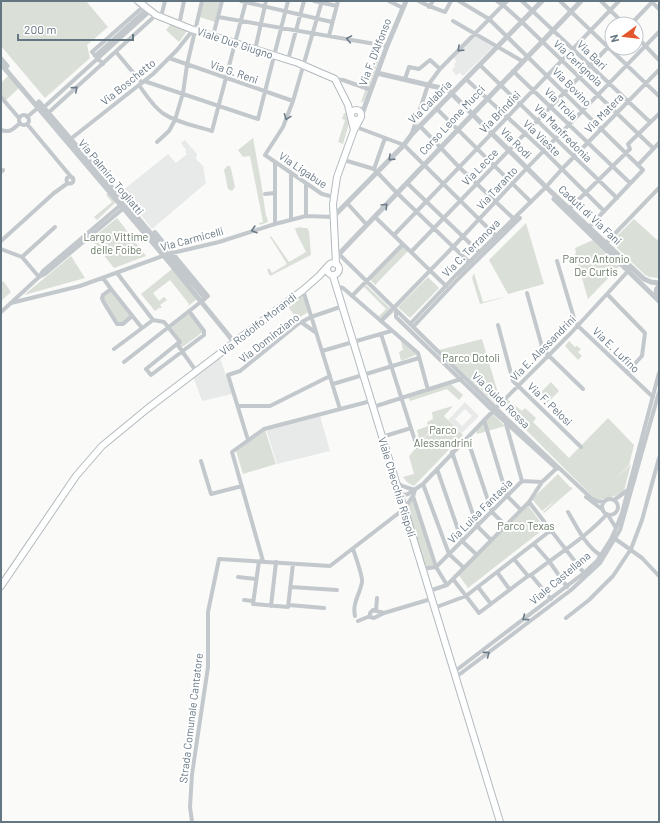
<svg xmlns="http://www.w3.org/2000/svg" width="660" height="823" viewBox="0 0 660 823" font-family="Barlow,sans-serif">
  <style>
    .built { fill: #e8e9e9; fill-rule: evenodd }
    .green { fill: #dadfd7 }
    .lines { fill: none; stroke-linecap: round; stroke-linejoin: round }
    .secondary-casing { stroke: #b3babf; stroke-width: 8 }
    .minor { stroke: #c3c8cc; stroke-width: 4 }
    .tertiary { stroke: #c3c8cc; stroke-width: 5 }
    .secondary { stroke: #fff; stroke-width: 6 }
    .oneway { stroke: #6a7a87 }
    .labels { text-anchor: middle; stroke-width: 4; stroke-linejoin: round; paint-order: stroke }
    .street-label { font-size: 11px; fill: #657683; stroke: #fff }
    .park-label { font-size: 11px; fill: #687a64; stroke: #fff }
  </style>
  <rect width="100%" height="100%" fill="#fafaf8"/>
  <path class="built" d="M475 35 493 47 463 76 460 73 456 75 452 70 455 66 454 64 456 62 454 56Z
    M185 140 197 154 196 159 203 166 206 183 152 229 122 191 168 154 176 163 187 154 185 152 186 150 181 143Z
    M220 358 232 394 202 401 193 376Z
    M465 402 479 416 462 433 448 420ZM465 409 472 416 462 426 455 419Z
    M320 416 330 451 277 464 266 429Z"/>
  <path class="green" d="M1 1H86L108 27 87 45 90 58 45 98 1 46Z
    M204 1H220L215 22 200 17Z
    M171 24 187 31 179 42 166 30Z
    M377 56 380 57 364 101 362 102H361Z
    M9 75 20 87 5 101 1 96V83Z
    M344 113 349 114 350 120 343 144 338 142 345 120 342 119Z
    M253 138 261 182 266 216 267 217 268 222 260 225 259 223 263 222 250 156 243 157 238 150Z
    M227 166H230L231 169 235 187 232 191 228 189 224 170Z
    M108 193 116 202 97 220 94 217 112 202 106 195Z
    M117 218 146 256 114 268 91 239Z
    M634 219 657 240 659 238V278L649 277 645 275 611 242Z
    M526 223 544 284 508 294 489 260Z
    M302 227V228H307L309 231 311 255 270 276 267 270 269 268 272 273 287 264 270 237 271 236 289 262 306 252 297 234 295 228Z
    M593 240 620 266 588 299 575 254 576 253 575 248Z
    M403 245 409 250 375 285 370 279Z
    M71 256 85 278 24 295Z
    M172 269 197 299 187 307 189 304 170 280 153 293 159 301 164 297 167 300 160 305 162 308H159L155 311 141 294Z
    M474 273 483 302 509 296 480 304 472 278Z
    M428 277 439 288 410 318 398 307Z
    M1 281 4 282 11 292 1 301Z
    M366 285 394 312 384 321 379 316 386 309 364 287Z
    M111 289 132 316 123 324H117L103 301V295Z
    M303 293 308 312 297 319 287 305Z
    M189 313 203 332 181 348 179 345 182 342 170 327Z
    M400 338 418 354 401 361 399 352 403 350Z
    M482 339 498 393 503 398 497 405 439 350Z
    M569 341 575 347 577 346 581 349 578 352 582 356 578 360 565 346Z
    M551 382 559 391 545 405 537 396Z
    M451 384 463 395 459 400 447 389 410 401 408 397Z
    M507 399 522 411 525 408 536 418 533 422 569 458 608 418 634 445 629 465 614 481 631 464 624 491C616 496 601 503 593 497L500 404Z
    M453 406 444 416 463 435 414 486 408 483 403 477 414 474 409 456 435 426 420 442 417 430 428 426 427 422 433 419 432 412Z
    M492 413 505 426 477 434 476 431Z
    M265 430 276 464 243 474 236 451Z
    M558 474 570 487 573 488 544 513 543 512 558 498 542 511 532 499Z
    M413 499 434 567 423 568 405 509Z
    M527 504 545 528 468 588 458 574Z"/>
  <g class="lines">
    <g class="secondary-casing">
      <path id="secondary" d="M138 1 156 15 191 29 298 63 335 79 348 105 354 130
        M351 115a5 5 0 1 1 10 0a5 5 0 1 1-10 0Z
        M327 269a6 6 0 1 1 12 0a6 6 0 1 1-12 0Z
        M336 264 333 204 337 177 354 130 361 117
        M333 276 500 822
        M1 586 76 476 102 446 147 409 303 290 319 276 328 266"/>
    </g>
    <path class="minor" d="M241 1 332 22
      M314 1 337 6
      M322 1 293 101 283 127 265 155 322 194 334 197
      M389 1 403 8
      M419 1C427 6 435 8 445 12L451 1
      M459 1 489 19 638 165
      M497 1 503 5 522 22 653 148
      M522 1 650 122
      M560 1 659 96
      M601 1 624 24
      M651 1 659 9
      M429 7 433 1
      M161 17 165 1
      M218 17 387 46
      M453 21 522 61
      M631 24 653 1
      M179 25 184 1
      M213 36 222 1
      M329 36 338 1
      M636 36 659 60
      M255 50 266 1
      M116 52 142 83
      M95 56 147 9
      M169 58 293 101
      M288 60 304 1
      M103 64 92 52 144 6 145 1
      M480 65 617 198
      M513 71 630 183
      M335 79 343 80 371 90
      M405 79 409 67 419 69 430 60 440 69
      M466 79 544 151 604 211
      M144 81 258 119 288 1
      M139 85C145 94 155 108 164 114 177 123 197 126 212 131L246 1
      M1 97 19 118
      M42 109 150 11
      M437 109 531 202
      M47 114 156 15
      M19 120a5 5 0 1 1 10 0a5 5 0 1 1-10 0Z
      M27 117 39 107
      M27 124 72 178
      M420 126 459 167 514 219
      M356 127 404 145 496 236
      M1 130C10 133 13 129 20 123
      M412 133 428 85 440 69 507 1
      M68 141 153 74 177 50 193 30
      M157 142 169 131 175 120 183 93 187 65 202 1
      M344 160 374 169 397 193 469 262
      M374 169 385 138
      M1 172 3 170
      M291 173V220
      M66.5 180a3.5 3.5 0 1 1 7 0a3.5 3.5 0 1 1-7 0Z
      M407 183 479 252
      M265 194 275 193
      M347 203 367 225
      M569 209 626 153 630 149 628 144 659 114
      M306 216V183
      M375 217 446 286
      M275 224V162
      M589 227 643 170 638 165 659 143
      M394 235 619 1
      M150 237 155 232 208 296 205 298
      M1 241 54 193 68 183
      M604 245 659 188
      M1 249 22 257 39 277
      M411 252 612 43
      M339 254 504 416 591 498 597 501 604 502
      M22 257 55 227
      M557 261 574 318 578 326 653 397
      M117 273 153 320 164 322 180 342 177 344 196 371
      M39 277 45 274 125 207
      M103 278 111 289
      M339 287 343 288 418 353 428 390
      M303 290 340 409
      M527 293 543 350 583 389
      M607 294 645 333 642 356 627 372
      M352 296 403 244
      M658 299C655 294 655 289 659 285
      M11 303 80 286 168 254 219 242 275 224 306 216 333 217
      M396 310V317L493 411 557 469
      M1 312 39 277 43 271 123 203
      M132 316 123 324H117L103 301 102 298 103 295 111 289 142 328
      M381 321 453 247 527 168 659 32
      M301 322 315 332
      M410 324 456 275 546 187 562 169 659 70
      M498 325 513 381 581 447
      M413 327 459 278 520 218
      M381 334 417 447
      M177 344 146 369 151 375 204 335V331L189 311
      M114 349 153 320
      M322 351 391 331
      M124 362 202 301
      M333 384 419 358
      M239 406H270L330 376
      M373 407 461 379
      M484 420 507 496 521 510
      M506 424 522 481
      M382 437 411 428
      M467 438 492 512 506 526
      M248 440 228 375 240 371 298 324 311 317 343 306
      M452 452 477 526 491 540
      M201 461 211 494 242 486
      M437 469 462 541 477 555
      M396 482 402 486 415 490
      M423 484 449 554 464 568
      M400 496 408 494 423 484 493 411 570 334 630 269
      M413 496 436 567 522 481 542 482
      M586 497 603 510
      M602 507a8 8 0 1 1 16 0a8 8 0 1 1-16 0Z
      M614 500 628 490
      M529 502 584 573
      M568 512C577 527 585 545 600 555
      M608 515 616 528
      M614 538 642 558 659 576
      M534 544 549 561 567 587
      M353 549C355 555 363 577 362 582 360 594 352 603 355 616
      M514 559 528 576 531 575 551 599
      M259 561 253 604 288 607 293 564
      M263 561 232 452 264 429 371 401
      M422 569 436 567 447 585 529 502 542 482 558 467
      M497 572 510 590
      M531 575C555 556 587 537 607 514
      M238 577 256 579
      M453 579 479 613 528 576
      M291 587 337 590
      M478 587 491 604
      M429 591 447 585
      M244 600 253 601
      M289 605 324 608
      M271 606 276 562
      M434 608 466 596 550 531
      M376 611 377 598
      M384 613 373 610 370 613V617L374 618 384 613 431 599
      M566 618 589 600 613 576 631 549 642 520 659 458
      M358 621 370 616
      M454 672 584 573 597 561 611 539 616 528 622 513 659 373
      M456 677 571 590 600 563 620 530 659 392
      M192 822 190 807 192 774 208 667V612L219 559 330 566 404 509 413 496 415 490"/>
    <path class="tertiary" d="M1 59 7 66
      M1 64 164 256 234 342
      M377 73 445 89 449 91 546 187 644 279 651 282 659 283
      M39 102 127 205 205 298 202 301
      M357 110 364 109
      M361 117 387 46 406 1
      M554 199 659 301
      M333 217 403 146 412 134 542 1
      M336 258 339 254 581 1"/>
    <use href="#secondary" class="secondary"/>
  </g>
  <defs><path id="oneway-chevron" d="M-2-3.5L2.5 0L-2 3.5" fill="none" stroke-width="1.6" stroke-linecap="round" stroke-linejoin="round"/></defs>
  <g class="oneway">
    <use href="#oneway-chevron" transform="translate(349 39) rotate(-170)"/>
    <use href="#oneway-chevron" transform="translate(460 49) rotate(136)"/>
    <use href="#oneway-chevron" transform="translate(75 89) rotate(-42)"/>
    <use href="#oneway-chevron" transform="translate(287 117) rotate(111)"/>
    <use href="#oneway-chevron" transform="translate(391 158) rotate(136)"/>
    <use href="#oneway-chevron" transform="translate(385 206) rotate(-46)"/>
    <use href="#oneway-chevron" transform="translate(254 230) rotate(163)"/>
    <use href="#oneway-chevron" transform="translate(525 618) rotate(143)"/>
    <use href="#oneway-chevron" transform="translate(487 654) rotate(-37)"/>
  </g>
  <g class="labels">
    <g class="street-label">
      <text transform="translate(235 43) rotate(18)" y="4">Viale Due Giugno</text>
      <text transform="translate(375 52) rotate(-69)" y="4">Via F. D'Alfonso</text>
      <text transform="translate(592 55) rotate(44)" y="4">Via Bari</text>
      <text transform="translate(578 63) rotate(43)" y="4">Via Cerignola</text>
      <text transform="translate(234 72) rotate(19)" y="4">Via G. Reni</text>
      <text transform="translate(128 82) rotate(-39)" y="4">Via Boschetto</text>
      <text transform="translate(572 87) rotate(45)" y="4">Via Bovino</text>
      <text transform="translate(430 102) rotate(-45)" y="4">Via Calabria</text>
      <text transform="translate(561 104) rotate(44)" y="4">Via Troia</text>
      <text transform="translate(500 112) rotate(-46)" y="4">Via Brindisi</text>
      <text transform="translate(604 113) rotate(-46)" y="4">Via Matera</text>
      <text transform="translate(452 120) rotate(-47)" y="4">Corso Leone Mucci</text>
      <text transform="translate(563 133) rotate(45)" y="4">Via Manfredonia</text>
      <text transform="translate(542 138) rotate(44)" y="4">Via Vieste</text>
      <text transform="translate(516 143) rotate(45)" y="4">Via Rodi</text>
      <text transform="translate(480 167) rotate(-46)" y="4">Via Lecce</text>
      <text transform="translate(303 170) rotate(34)" y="4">Via Ligabue</text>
      <text transform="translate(111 177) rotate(50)" y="4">Via Palmiro Togliatti</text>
      <text transform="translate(497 188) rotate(-47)" y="4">Via Taranto</text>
      <text transform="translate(590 215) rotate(43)" y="4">Caduti di Via Fani</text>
      <text transform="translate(192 239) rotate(-15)" y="4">Via Carmicelli</text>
      <text transform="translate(471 248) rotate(-45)" y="4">Via C. Terranova</text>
      <text transform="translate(258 324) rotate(-38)" y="4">Via Rodolfo Morandi</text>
      <text transform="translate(269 338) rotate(-38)" y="4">Via Dominziano</text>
      <text transform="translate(543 348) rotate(-45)" y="4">Via E. Alessandrini</text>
      <text transform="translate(616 350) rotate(44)" y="4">Via E. Lufino</text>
      <text transform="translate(501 400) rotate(44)" y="4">Via Guido Rossa</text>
      <text transform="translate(550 404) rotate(44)" y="4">Via F. Pelosi</text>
      <text transform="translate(397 487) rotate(73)" y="4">Viale Checchia Rispoli</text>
      <text transform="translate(480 511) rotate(-45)" y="4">Via Luisa Fantasia</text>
      <text transform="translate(560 578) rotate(-40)" y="4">Viale Castellana</text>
      <text transform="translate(191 718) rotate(-83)" y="4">Strada Comunale Cantatore</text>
    </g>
    <g class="park-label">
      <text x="116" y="241">Largo Vittime<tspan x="116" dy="13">delle Foibe</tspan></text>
      <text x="596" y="263">Parco Antonio<tspan x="596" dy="13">De Curtis</tspan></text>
      <text x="471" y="362">Parco Dotoli</text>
      <text x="443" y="434">Parco<tspan x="443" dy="13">Alessandrini</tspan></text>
      <text x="526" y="530">Parco Texas</text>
    </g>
  </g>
  <rect width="660" height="823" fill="none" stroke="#657683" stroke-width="4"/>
  <g transform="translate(624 36) rotate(255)"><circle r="19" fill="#ffffff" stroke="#c1c8cd"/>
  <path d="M0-3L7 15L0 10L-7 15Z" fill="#e4572e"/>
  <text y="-6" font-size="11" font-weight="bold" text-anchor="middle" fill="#657683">N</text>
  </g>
  <path d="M18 34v6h115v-6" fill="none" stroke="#657683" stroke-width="2"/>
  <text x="24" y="34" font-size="12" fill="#657683" stroke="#ffffff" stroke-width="3" paint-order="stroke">200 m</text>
</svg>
